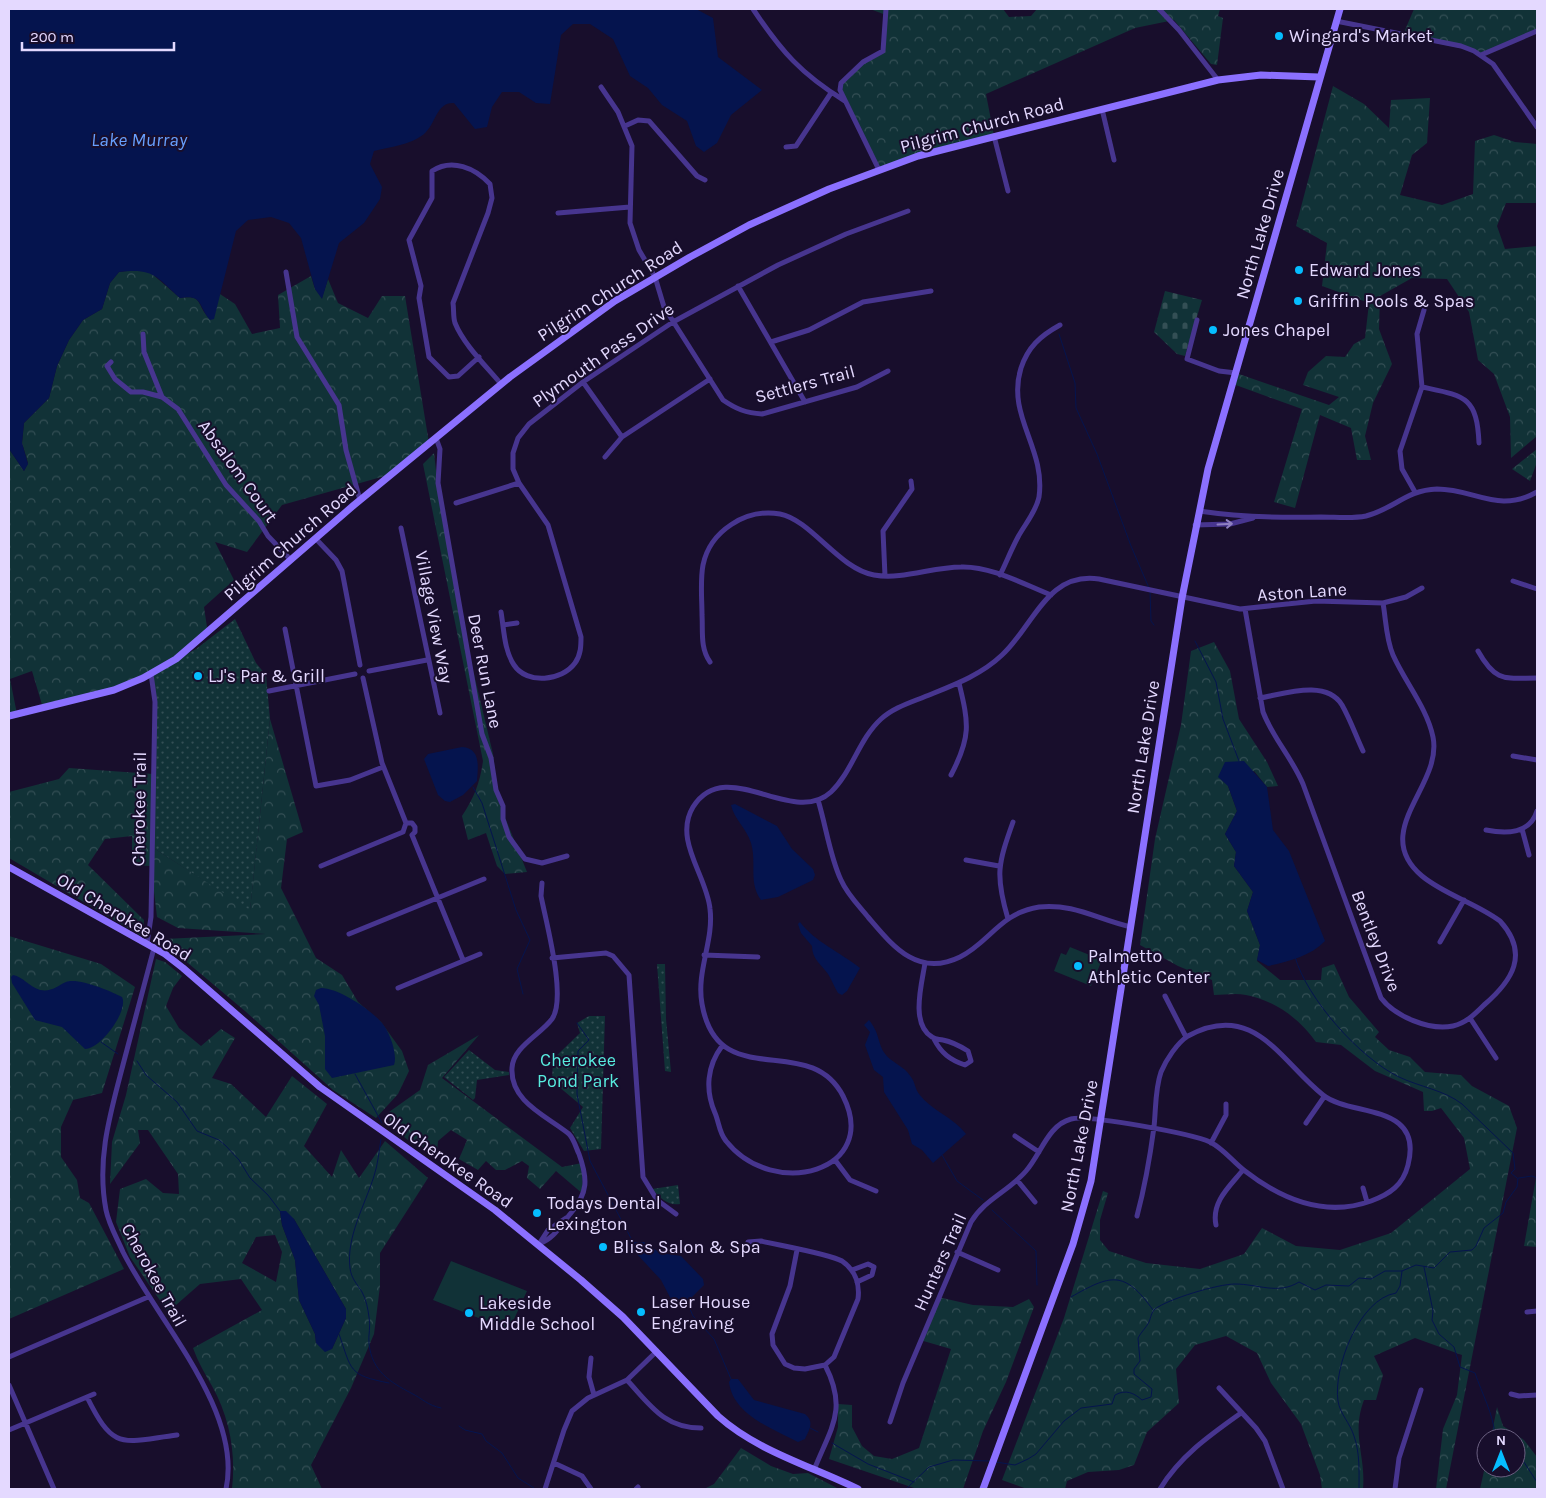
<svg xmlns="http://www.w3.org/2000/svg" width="1546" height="1498" viewBox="0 0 1546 1498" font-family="Karla,sans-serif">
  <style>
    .grass { fill: url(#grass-dots) }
    .forest { fill: url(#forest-crowns); fill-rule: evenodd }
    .cemetery { fill: url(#cemetery-stones) }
    .garden { fill: #113237 }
    .water { fill: #05144e }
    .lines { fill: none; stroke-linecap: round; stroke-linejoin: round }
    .stream { stroke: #05144e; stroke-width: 1 }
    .street { stroke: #47358f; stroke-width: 5 }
    .secondary { stroke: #8b70ff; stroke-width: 7 }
    .oneway { stroke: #8e7fc1 }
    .poi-dot { fill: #05bdff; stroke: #180e2c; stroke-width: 2 }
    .labels { text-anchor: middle; stroke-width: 4; stroke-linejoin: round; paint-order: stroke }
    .poi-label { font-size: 18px; fill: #e4d9ff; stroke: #180e2c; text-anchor: start }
    .street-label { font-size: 18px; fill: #e4d9ff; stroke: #180e2c }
    .park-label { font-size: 18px; fill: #58ecdf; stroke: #180e2c }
    .water-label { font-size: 19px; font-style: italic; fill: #67a0ff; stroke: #180e2c }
  </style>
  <defs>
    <pattern id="grass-dots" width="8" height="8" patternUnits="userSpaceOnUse" patternTransform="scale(1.25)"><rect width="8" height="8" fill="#113237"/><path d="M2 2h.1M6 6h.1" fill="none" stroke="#344f55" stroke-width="1.8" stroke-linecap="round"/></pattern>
    <pattern id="forest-crowns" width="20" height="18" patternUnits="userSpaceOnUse" patternTransform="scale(1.25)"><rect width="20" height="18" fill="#113237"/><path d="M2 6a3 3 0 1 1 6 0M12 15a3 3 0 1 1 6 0" fill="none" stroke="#344f55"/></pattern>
    <pattern id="cemetery-stones" width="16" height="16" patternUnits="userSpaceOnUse" patternTransform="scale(1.25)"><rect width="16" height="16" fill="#113237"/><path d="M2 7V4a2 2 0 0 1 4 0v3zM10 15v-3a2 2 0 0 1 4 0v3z" fill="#344f55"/></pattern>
  </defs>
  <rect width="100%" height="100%" fill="#180e2c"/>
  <path class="grass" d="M235 619 256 663 266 675 270 719 250 911 152 847 155 691 151 674 196 649Z
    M657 964H665L666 1019 671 1072 665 1071Z
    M589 1016H605L601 1149 584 1151 570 1128 583 1107 552 1081 553 1059 580 1033 577 1023Z
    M469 1050 495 1070 509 1072V1075L477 1080 475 1098 473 1100 444 1077Z
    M678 1185 680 1204C667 1206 661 1198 652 1189Z"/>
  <path class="forest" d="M870 9H1003L1009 17 1031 16 1037 9H1220L1218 16 1223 18 1217 65 1211 64 1174 20 1135 28 986 94 994 136 879 170 840 90 841 83 857 67 883 51 886 15Z
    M1414 9H1537V31L1481 55 1474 51 1408 37 1405 30Z
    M1333 86 1364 104 1389 128 1391 100 1430 98 1427 143 1412 155 1400 195 1442 205 1473 194 1475 141 1494 135 1515 142 1537 144V203H1506L1497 226 1505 249 1537 246V436L1511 458 1510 417 1494 374 1478 360 1469 312 1447 279 1412 278 1380 296 1379 329 1392 364 1373 403 1365 436 1371 460H1357L1351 428 1320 415 1295 508 1274 502 1302 409 1233 384 1236 373 1329 405 1339 397 1303 385 1308 372 1326 356 1345 357 1354 344 1365 338 1369 303 1322 286 1327 243 1296 226Z
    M143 269 151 273 180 298C204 294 196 306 210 319L220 294 235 304 252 334 280 328 278 295 311 276 315 289 322 298 328 279 338 303 368 318 382 296H405L429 443 392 474 282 505 247 552 215 542 234 580 204 607 208 634 143 678 43 708 32 671 10 679 17 714 9 716V449L24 471 28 463 22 443 24 423 49 398 57 366 69 340 83 320 102 309 110 283 119 272Z
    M1537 449V462L1530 481 1512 469Z
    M434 453 440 505 468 649 493 754 498 800 527 872 505 874 497 866 486 833 468 840 462 816C474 798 480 783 483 761L423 464Z
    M1214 642 1230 671 1239 719 1267 762 1278 786 1267 787 1254 771 1228 786 1237 811 1225 834 1236 852 1234 866 1253 892 1247 911 1260 945 1257 961 1280 980H1321L1322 968 1334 964 1349 997 1379 1032 1375 1037 1389 1050 1410 1057 1425 1072 1461 1075 1472 1086 1509 1106 1517 1128 1446 1489H1436L1443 1429 1457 1395 1462 1355 1415 1338 1374 1356 1383 1375 1376 1400H1364C1351 1434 1366 1456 1363 1489H1322L1320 1475 1301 1424 1271 1383 1257 1353 1226 1336 1195 1345 1176 1369 1179 1403 1147 1432 1134 1465 1119 1470 1088 1472 1067 1481 1065 1489H1027L1002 1480 1064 1318 1103 1191 1108 1193 1100 1220V1240L1109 1251 1146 1263 1200 1269 1244 1254 1262 1228 1296 1246 1340 1250 1391 1233 1470 1169 1464 1138 1441 1108 1432 1111H1424L1423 1092 1375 1071 1341 1045 1316 1042C1300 1019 1274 1000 1246 995 1236 993 1224 995 1214 995L1212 980 1178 966 1140 945 1155 839 1181 725 1191 651Z
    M270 719 303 832 287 839 281 888 316 958 342 975 358 1002 381 1022 402 1051 409 1071 398 1094 376 1118 333 1090 245 1011 170 948 164 939 266 934 178 928 157 917 151 866 132 865V836L105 839 88 865 144 920 143 937 9 858V792L59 779 69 768 153 774 152 847 250 910Z
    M9 936 101 964 135 987 102 1093 73 1100 61 1127V1157L77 1180 80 1198 89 1203 124 1269 9 1319Z
    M156 959 165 962 182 976 173 988 166 1006 179 1028 201 1046 221 1029 235 1038 212 1078 231 1084 266 1117 292 1076 327 1104 304 1146 332 1177 341 1150 359 1178 385 1141 428 1178 380 1253V1286L374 1334 351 1388 311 1465 322 1489H232C236 1454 230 1418 212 1386 205 1374 198 1362 193 1348L262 1310 241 1279 200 1284 168 1312 130 1257 116 1222 120 1189 146 1179 163 1193 179 1194 178 1174 148 1130H138L140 1143 110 1184 112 1142 126 1095ZM280 1212 294 1219 346 1309V1318L332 1349 316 1343 315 1334 299 1300 295 1260 282 1225ZM275 1235 282 1252 276 1282 242 1263 256 1237Z
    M479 1035 442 1078 562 1167 582 1163 583 1194 556 1171 540 1189 527 1178 529 1166 522 1161 505 1170H496L486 1161 478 1170 459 1159 467 1140 451 1130 438 1141 437 1152 413 1144 390 1126 389 1112 420 1090 428 1065Z
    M1537 1172V1247L1524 1246Z
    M938 1297 973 1305 1013 1307 1029 1299 1034 1307 1006 1382 983 1431 963 1489H917L829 1459 838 1427V1404L852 1405V1427L862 1446 874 1456 892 1459 919 1448 951 1349 920 1340Z
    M1497 1407 1503 1426 1524 1440 1537 1457V1489H1480L1486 1462V1468H1516V1438H1491Z
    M741 1448 771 1466 793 1474 808 1473 839 1489H704L714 1484Z"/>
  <path class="cemetery" d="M1165 291 1202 300 1185 356 1177 354 1154 332Z"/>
  <path class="garden" d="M1070 947 1102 960 1091 986 1054 971 1061 953 1066 955Z
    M451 1261 527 1291 509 1330 433 1300Z"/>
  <path class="water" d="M9 9H696L713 18 718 57 762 90 731 115 717 143 704 152 696 146 687 121 662 105 648 88 630 76 613 39 590 24H573L561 35 550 104 536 103 519 92H502L492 107 487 127 475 129 454 103C437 102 436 122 426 132 415 144 390 147 374 151L370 164 382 187 380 199 364 223 339 243 322 299 315 289 301 238 289 223 271 217 248 220 236 231 214 319 210 320C198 306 203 294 180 298 155 276 154 268 119 272L110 283 102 309 83 320 69 340 57 366 49 398 24 423 22 443 28 464 24 471 9 449Z
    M462 747C481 748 478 767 477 781L463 795 450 802 445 801 438 795 424 759 428 754Z
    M1244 761 1267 787 1273 830 1289 851 1325 941C1311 956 1287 962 1268 966L1257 960 1260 945 1247 911 1253 892 1234 866 1236 852 1225 834 1237 811 1228 786 1218 777 1225 762Z
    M735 804 777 826 792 849 813 869 815 875 813 880 778 897 761 900C748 883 757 862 751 843 747 829 734 819 731 805Z
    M800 922C815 942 840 952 860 968L847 991 842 995 838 993C834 987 832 980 828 974 821 964 812 959 812 946L801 933 798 924Z
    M13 975C23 977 30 987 40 990 52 992 57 986 66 982 77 977 111 991 122 997 129 1010 101 1049 85 1049L62 1027 35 1020 12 983 11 977Z
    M321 988C338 988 370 1009 381 1022 389 1030 398 1054 394 1065L332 1078 325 1069V1036L319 1005 314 996 316 990Z
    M869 1020C879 1033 877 1038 883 1051 890 1063 904 1065 911 1077 915 1082 915 1089 919 1094 932 1111 953 1117 966 1134L933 1163 922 1150 912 1144 908 1130 884 1092 883 1077 874 1070 865 1045 870 1032 864 1025Z
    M280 1211H286L294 1219 346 1309V1318L332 1349 325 1352 316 1343 315 1334 299 1300 295 1260 282 1225Z
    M633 1242H644L660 1253 681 1256 703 1279 704 1285 687 1302 674 1305 661 1280 635 1252Z
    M731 1379H738L754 1400 805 1414C815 1422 809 1430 805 1439L798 1442C772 1428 733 1415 729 1382Z"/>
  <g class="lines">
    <path class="stream" d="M1059 334 1075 383 1076 408 1097 454 1131 546 1149 588
      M1150 591 1151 621 1154 625
      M1195 641 1216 682 1223 719 1239 761
      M473 787 482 803 516 910 530 940 517 969 523 994
      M1295 957C1307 999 1360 1058 1399 1077 1420 1087 1444 1090 1462 1104L1513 1153 1515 1169 1511 1173 1517 1178
      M577 1023 589 1040 578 1051 577 1094 590 1161 633 1242
      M101 1042 118 1054
      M137 1061 146 1075 177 1102 197 1131 219 1140 226 1146 239 1160 250 1178 268 1195 280 1211
      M355 1074 382 1123
      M381 1139C379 1151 378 1164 374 1176 365 1205 346 1237 350 1268 351 1278 357 1284 362 1292 366 1299 368 1309 369 1317 371 1326 368 1335 369 1344 372 1371 390 1382 411 1393 423 1399 427 1405 441 1408
      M942 1155 957 1181 983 1200
      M1519 1178 1532 1176 1537 1178
      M992 1210 1036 1251 1037 1285
      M1424 1267 1433 1311 1432 1320 1439 1334 1454 1347 1460 1367 1475 1373C1482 1394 1493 1413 1495 1435L1500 1438
      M1071 1297C1110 1275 1124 1269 1153 1310
      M687 1302 693 1316 714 1339 731 1379
      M339 1334C352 1371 348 1375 389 1383
      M459 1426 465 1430 482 1434 486 1441 502 1453 518 1478 534 1488
      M810 1428 818 1432
      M832 1443 868 1464 914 1482
      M1516 1450 1537 1482
      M996 1462 1015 1465 1028 1459 1036 1454 1064 1421 1081 1408 1112 1404 1115 1395C1126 1389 1134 1393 1142 1400L1151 1397 1152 1389 1134 1374V1369L1140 1361 1138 1338C1141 1332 1146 1328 1149 1322 1151 1317 1151 1313 1155 1309 1168 1299 1218 1284 1235 1284 1258 1284 1278 1295 1299 1282L1315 1290 1326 1285 1349 1286 1359 1278 1371 1279 1385 1271H1402L1416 1265 1434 1268 1450 1252 1472 1250 1476 1246 1484 1228 1503 1213 1506 1202 1517 1187 1518 1178
      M906 1489 929 1467 953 1460 989 1461
      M1359 1489C1359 1471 1360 1453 1354 1436 1350 1423 1340 1414 1338 1401 1333 1368 1359 1299 1396 1293L1400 1286 1402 1271"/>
    <path class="street" d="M753 9C781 51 801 74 845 101
      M1159 9 1179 30 1218 80
      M1336 21 1461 46 1474 51 1493 64 1537 127
      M1481 55 1537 31
      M601 87 618 112 632 146 630 223 639 250 655 277 664 307 723 400C736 409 746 413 762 414L857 387 888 371
      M1102 109 1114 160
      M625 126 638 120 649 121 697 176 705 180
      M994 136 1008 191
      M786 147 796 146 831 93
      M879 170 840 90 841 83 863 62 883 51 886 9
      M558 213 630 207
      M286 272 297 337 339 405 346 450 360 500
      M738 286 805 402
      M1197 320 1187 359 1219 371 1236 373
      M143 334 144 352 162 397
      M771 342 809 330 863 302 931 291
      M479 357 458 376 449 377 429 357 419 298 421 286 409 240 432 198V171C452 158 475 168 490 184L492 198 488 213 453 303C454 310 453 317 455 323 464 345 486 366 501 384
      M111 362 107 366 115 379 131 392H143L162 397 178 409 226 485 259 521 268 536 291 560
      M583 382 622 437
      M1422 387C1464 396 1477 396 1479 443
      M436 438 440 449 438 483 482 734 491 758 496 790 503 806V819L509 837 525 859 542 863 567 856
      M605 457 622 437 710 379
      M1415 492 1402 469 1400 451 1422 387 1417 334 1424 310
      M456 503 519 483
      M1199 511C1239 517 1279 518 1321 517 1336 517 1352 519 1366 516 1394 509 1406 490 1437 489 1475 489 1498 514 1537 492
      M1195 525 1230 524 1253 518
      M401 528 440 713
      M316 539 336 560 342 571 360 665
      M1000 575C1006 563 1011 550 1018 537 1025 524 1036 512 1039 497 1046 448 1006 416 1021 368 1028 347 1040 336 1060 325
      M885 576 883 531 912 489 911 481
      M1513 581 1537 589
      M1245 609 1263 712C1273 738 1292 758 1303 784L1381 998C1395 1016 1429 1031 1453 1026 1466 1023 1475 1014 1484 1005 1512 981 1530 954 1500 921 1476 903 1445 895 1422 876 1369 831 1443 786 1433 737 1427 708 1405 682 1393 655 1386 639 1386 620 1383 603
      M501 612C504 629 504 650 514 665 527 685 562 681 575 663 581 655 581 645 581 637L548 525 519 483 513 469V453L518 438 529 424 583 382 673 322 778 265 846 234 908 211
      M503 625 517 623
      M285 629 316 786 350 780 383 767
      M1478 651C1496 683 1505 678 1537 678
      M710 662C700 648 703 631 702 615 702 599 700 581 703 565 710 531 746 508 780 514 811 520 839 569 874 575 903 580 932 567 961 567 991 566 1023 584 1051 595
      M369 671 427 660
      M363 678 382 763 406 823 403 832
      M269 691 355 674
      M1260 698C1284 694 1326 679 1342 705 1350 719 1356 736 1363 751
      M1513 756 1537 760
      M951 775C971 737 969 724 959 683
      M818 800C826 826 830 857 841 880 847 894 859 906 868 917 892 945 917 978 960 957 990 942 1000 913 1039 907 1073 903 1099 920 1131 927
      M406 823H412L415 827V832L412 835
      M1522 829 1529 855
      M1486 830C1507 834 1530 834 1537 811
      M412 835 463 960
      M966 860 999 866
      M321 866 403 832
      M1008 919C995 875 998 864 1013 822
      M349 934 484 879
      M1440 942 1464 900
      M147 944 151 917 155 702 151 674
      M154 948C144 986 134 1024 124 1061 111 1111 96 1158 106 1210 109 1225 117 1238 123 1252 157 1320 243 1411 226 1489
      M704 955 758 957
      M552 958 606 953 613 956 629 975 643 1177 657 1200 676 1214
      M925 963C922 983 910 1024 932 1037 936 1040 939 1039 943 1040 953 1042 960 1046 968 1051L971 1061 965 1065C950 1060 941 1053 934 1039
      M398 988 480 954
      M1165 996 1186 1037
      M1470 1018 1496 1058
      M722 1046C707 1066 705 1090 715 1113 719 1122 719 1133 726 1141 774 1201 881 1171 843 1096 809 1030 718 1095 702 1004 696 971 714 941 710 909 707 876 673 840 693 807 726 754 792 828 831 792 852 772 859 739 881 719 893 708 909 703 924 697 951 686 980 676 1002 655 1033 627 1047 571 1099 579L1240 609 1316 601 1383 603 1406 597 1422 588
      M1306 1123 1324 1097
      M1015 1136 1039 1152
      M1211 1143 1226 1115V1104
      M835 1160 850 1180 876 1191
      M1017 1180 1035 1202
      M1363 1188 1367 1202
      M1216 1225C1211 1202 1230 1186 1243 1170
      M748 1242 761 1241C778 1245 830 1254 842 1261 855 1270 860 1284 858 1299L834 1357 825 1365 805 1369 794 1368 785 1364 773 1345 772 1334 790 1286 797 1250
      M539 1244C555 1238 560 1226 571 1213 588 1193 588 1179 579 1154 576 1148 574 1139 569 1134 547 1116 510 1102 512 1068 513 1047 540 1035 552 1019 567 998 546 922 541 896L542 883
      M539 1244 548 1230 566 1218
      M957 1252 998 1270
      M852 1270 868 1264 874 1267 872 1275 857 1282
      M1527 1312 1537 1311
      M9 1357 148 1297
      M591 1358 589 1377 594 1395
      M627 1380C650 1405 664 1428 701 1428
      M9 1385 54 1489
      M1219 1388 1256 1428 1265 1441 1283 1489
      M1511 1394 1519 1396 1537 1395
      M87 1397C114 1452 122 1442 177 1435
      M890 1422 903 1383 971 1222C985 1199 1009 1191 1026 1171 1041 1154 1048 1125 1071 1119 1087 1114 1193 1134 1210 1142 1224 1149 1233 1162 1245 1171 1281 1199 1324 1218 1371 1201 1390 1194 1403 1185 1408 1165 1424 1102 1350 1117 1323 1095 1281 1062 1254 1000 1188 1036 1177 1043 1166 1060 1161 1072 1155 1089 1156 1108 1154 1127 1150 1157 1145 1186 1137 1216
      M9 1430 94 1394
      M554 1463 582 1476 591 1489
      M814 1470C831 1427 848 1410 825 1365
      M545 1489 564 1430 572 1411 588 1398 627 1380 657 1351
      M636 1489 638 1487
      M1160 1489C1180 1456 1210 1435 1241 1413
      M1395 1489 1399 1458 1421 1390"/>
    <path class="secondary" d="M9 716 114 690 143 678 176 659 354 505 510 377 615 301 690 257 749 225 829 189 918 156 1218 80 1261 75 1319 77
      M9 867 165 954 183 968 320 1087 495 1210 581 1280 623 1317 718 1416C757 1451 811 1466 858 1489
      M983 1489 1073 1244 1091 1181 1182 598 1208 469 1340 9"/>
  </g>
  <defs><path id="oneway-shaft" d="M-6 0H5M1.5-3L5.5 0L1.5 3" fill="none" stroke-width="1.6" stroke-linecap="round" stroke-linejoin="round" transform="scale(1.25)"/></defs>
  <use class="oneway" href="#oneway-shaft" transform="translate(1225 524) rotate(-3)"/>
  <g class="poi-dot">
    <circle cx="1279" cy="36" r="5"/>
    <circle cx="1299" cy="270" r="5"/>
    <circle cx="1298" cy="301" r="5"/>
    <circle cx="1213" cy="330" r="5"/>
    <circle cx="198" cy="676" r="5"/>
    <circle cx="1078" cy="966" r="5"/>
    <circle cx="537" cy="1213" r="5"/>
    <circle cx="603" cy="1247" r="5"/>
    <circle cx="641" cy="1312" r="5"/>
    <circle cx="469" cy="1313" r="5"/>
  </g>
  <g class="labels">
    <g class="poi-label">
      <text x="1289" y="42">Wingard's Market</text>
      <text x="1309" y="276">Edward Jones</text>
      <text x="1308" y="307">Griffin Pools &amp; Spas</text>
      <text x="1223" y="336">Jones Chapel</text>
      <text x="208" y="682">LJ's Par &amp; Grill</text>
      <text x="1088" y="962">Palmetto<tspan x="1088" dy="21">Athletic Center</tspan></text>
      <text x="547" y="1209">Todays Dental<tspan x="547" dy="21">Lexington</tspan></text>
      <text x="613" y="1253">Bliss Salon &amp; Spa</text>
      <text x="651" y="1308">Laser House<tspan x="651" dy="21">Engraving</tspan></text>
      <text x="479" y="1309">Lakeside<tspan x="479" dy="21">Middle School</tspan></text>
    </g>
    <g class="street-label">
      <text transform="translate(982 125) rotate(-15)" y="6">Pilgrim Church Road</text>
      <text transform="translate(1260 234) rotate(-74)" y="6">North Lake Drive</text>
      <text transform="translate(610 291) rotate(-33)" y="6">Pilgrim Church Road</text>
      <text transform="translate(603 355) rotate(-35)" y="6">Plymouth Pass Drive</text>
      <text transform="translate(805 384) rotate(-15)" y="6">Settlers Trail</text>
      <text transform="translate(238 471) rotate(54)" y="6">Absalom Court</text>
      <text transform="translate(290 542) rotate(-41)" y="6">Pilgrim Church Road</text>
      <text transform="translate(1302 592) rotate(-4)" y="6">Aston Lane</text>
      <text transform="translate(434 617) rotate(79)" y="6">Village View Way</text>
      <text transform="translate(485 671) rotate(79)" y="6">Deer Run Lane</text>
      <text transform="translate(1143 747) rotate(-81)" y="6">North Lake Drive</text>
      <text transform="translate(139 809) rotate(-89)" y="6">Cherokee Trail</text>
      <text transform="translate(124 917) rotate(31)" y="6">Old Cherokee Road</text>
      <text transform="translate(1376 941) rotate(69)" y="6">Bentley Drive</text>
      <text transform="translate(1079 1146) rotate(-79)" y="6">North Lake Drive</text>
      <text transform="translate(448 1160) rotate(35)" y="6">Old Cherokee Road</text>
      <text transform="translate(940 1262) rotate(-66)" y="6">Hunters Trail</text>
      <text transform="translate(154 1275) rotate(61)" y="6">Cherokee Trail</text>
    </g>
    <g class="park-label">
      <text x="578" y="1066">Cherokee<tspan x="578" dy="21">Pond Park</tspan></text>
    </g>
    <g class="water-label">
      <text x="139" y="146">Lake Murray</text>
    </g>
  </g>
  <rect width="1546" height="1498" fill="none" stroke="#e4d9ff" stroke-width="20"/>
  <g transform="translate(1501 1453)"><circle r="24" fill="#180e2c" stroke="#6a5f80"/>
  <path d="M0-4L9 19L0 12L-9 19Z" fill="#05bdff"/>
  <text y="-8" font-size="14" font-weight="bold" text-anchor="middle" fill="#e4d9ff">N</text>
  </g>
  <path d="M22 42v8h152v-8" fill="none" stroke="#e4d9ff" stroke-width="2.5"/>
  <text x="30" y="42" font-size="15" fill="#e4d9ff" stroke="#180e2c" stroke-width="4" paint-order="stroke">200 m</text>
</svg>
